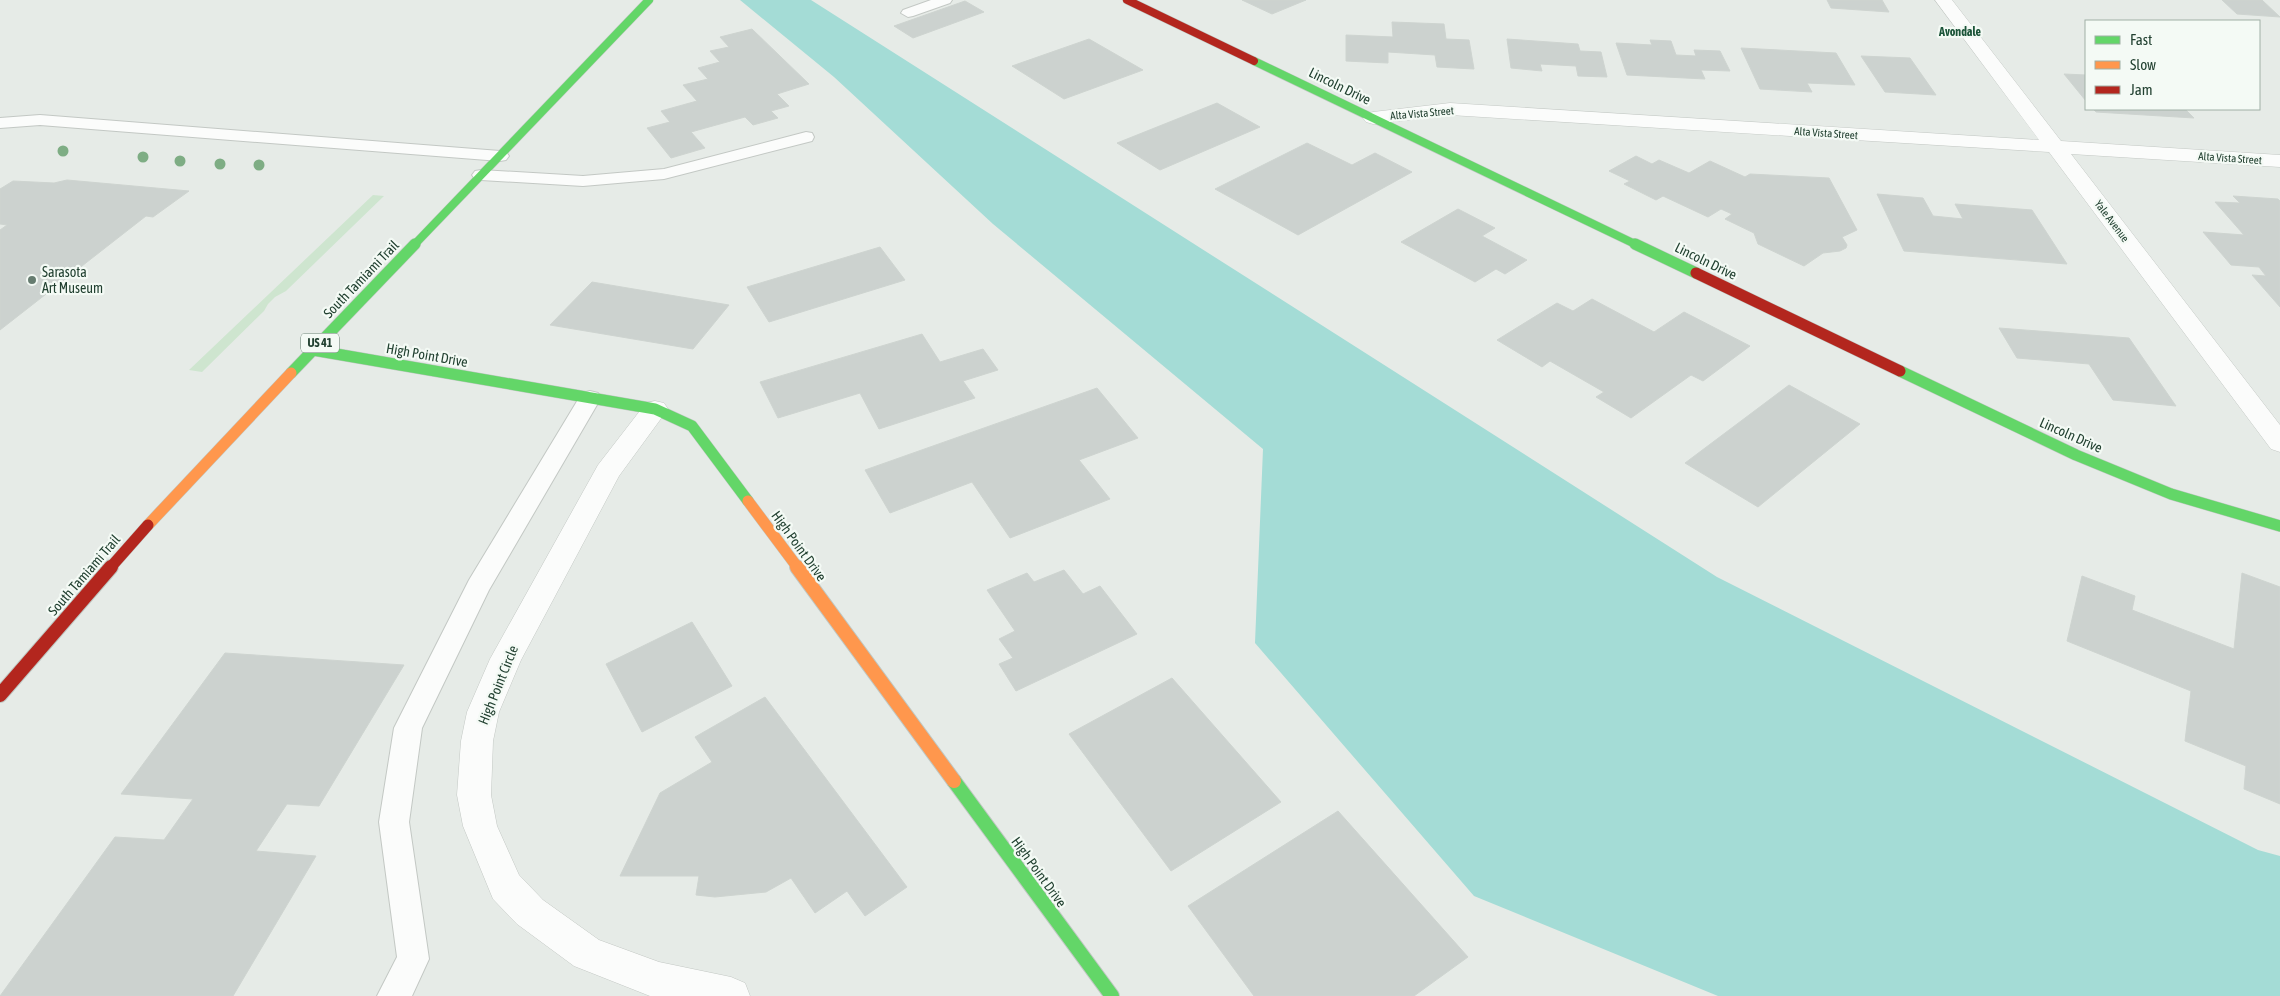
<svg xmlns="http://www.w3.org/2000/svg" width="2280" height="996" viewBox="0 0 2280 996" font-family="'Asap Condensed',sans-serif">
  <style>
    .green { fill: #cee5cf }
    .water { fill: #a4dcd6 }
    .building { fill: #ccd2cf; stroke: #ced4d0 }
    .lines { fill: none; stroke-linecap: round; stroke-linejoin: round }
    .lane-casing { stroke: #c3c8c4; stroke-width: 2 }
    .street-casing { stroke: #c3c8c4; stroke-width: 1 }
    .fast-far2-casing { stroke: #bfc7c2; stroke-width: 9 }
    .fast-far1-casing { stroke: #bfc7c2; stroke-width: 12 }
    .fast-casing { stroke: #bfc7c2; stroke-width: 16 }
    .slow-far1-casing { stroke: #bfc7c2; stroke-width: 12 }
    .slow-casing { stroke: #bfc7c2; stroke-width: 16 }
    .jam-far2-casing { stroke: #bfc7c2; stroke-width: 9 }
    .jam-far1-casing { stroke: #bfc7c2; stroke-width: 12 }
    .jam-casing { stroke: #bfc7c2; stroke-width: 16 }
    .lane { fill: #fbfcfb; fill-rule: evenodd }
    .street { fill: #fbfcfb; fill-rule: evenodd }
    .fast-far2 { stroke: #63d668; stroke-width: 8 }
    .fast-far1 { stroke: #63d668; stroke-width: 11 }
    .fast { stroke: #63d668; stroke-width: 14 }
    .slow-far1 { stroke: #ff974d; stroke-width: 11 }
    .slow { stroke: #ff974d; stroke-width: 14 }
    .jam-far2 { stroke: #b3261e; stroke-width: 8 }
    .jam-far1 { stroke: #b3261e; stroke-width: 11 }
    .jam { stroke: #b3261e; stroke-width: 14 }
    .tree { fill: #7ead84 }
    .poi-dot { fill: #667c70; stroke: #f4faf5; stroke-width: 2 }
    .labels { text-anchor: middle; stroke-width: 4.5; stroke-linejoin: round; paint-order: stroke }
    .far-street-label { font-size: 11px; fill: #214030; stroke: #f4faf5 }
    .far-neighbourhood-label { font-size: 12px; font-weight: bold; fill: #1b5438; stroke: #f4faf5 }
    .shield { fill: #f4faf5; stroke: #60786b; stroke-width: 1 }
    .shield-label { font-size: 12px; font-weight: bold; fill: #214030 }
    .street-label { font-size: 14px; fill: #214030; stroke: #f4faf5 }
    .poi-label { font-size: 14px; fill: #214030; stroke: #f4faf5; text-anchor: start }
  </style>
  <rect width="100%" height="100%" fill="#e6ebe7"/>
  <path class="green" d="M373 195 384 196 286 291 275 297 268 304 264 311 202 372 189 370Z"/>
  <path class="water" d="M740 0H811L1717 577 2258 850 2280 856V996H1718L1474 896 1255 643 1263 449 993 224 834 77Z"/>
  <path class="building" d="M1242 0H1306L1272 14Z
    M1827 0H1882L1889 12 1831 8Z
    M2222 0H2262L2280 17 2237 14Z
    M965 1 984 12 913 38 894 26Z
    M1392 22 1444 24 1446 39 1469 40 1474 69 1437 67 1435 55 1388 52V63L1346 61V35L1393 37Z
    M752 29 809 84 777 94 789 106 771 111 778 118 753 125 745 117 691 132 705 148 671 158 647 128 670 122 661 111 697 101 683 85 708 79 698 68 720 62 710 51 729 47 720 37Z
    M1089 39 1143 70 1064 99 1012 66Z
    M1507 39 1578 44 1580 51 1601 52 1607 77 1578 76 1576 66 1540 64 1542 71 1511 68Z
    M1650 40 1671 41 1676 55 1696 56 1694 50 1720 51 1730 71 1701 70 1705 79 1627 75 1616 43 1652 45Z
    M1741 48 1836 53 1855 85 1807 83 1812 92 1760 89Z
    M1861 56 1910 58 1936 95 1885 92Z
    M2064 74 2086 75V101Z
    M1217 103 1260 127 1160 170 1117 143Z
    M2093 109H2185L2194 118 2096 112Z
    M1307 143 1352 165 1375 153 1412 172 1298 235 1215 189Z
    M1636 156 1652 164 1659 160 1689 173 1710 161 1745 177 1750 174 1829 178 1857 230 1842 237 1847 245 1846 248 1840 251 1823 253 1804 266 1758 244 1754 233 1725 219 1732 214 1721 209 1708 217 1663 196 1656 200 1624 184 1630 181 1609 171Z
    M67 180 189 191 153 217 146 216 0 330V230L7 225 0 224V189L13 181 54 183Z
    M1877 194 1923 198 1933 216 1963 219 1955 204 2032 210 2067 264 1904 251Z
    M2233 196 2278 199 2280 201V307L2252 275 2266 276 2259 267 2231 265 2203 232 2244 235 2215 202 2240 203Z
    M1458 209 1495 228 1482 236 1527 260 1505 274 1496 269 1475 282 1401 242Z
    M880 247 905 280 769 322 747 287Z
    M592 282 729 305 693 349 550 325Z
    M1592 299 1654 332 1684 312 1750 346 1703 381 1691 375 1631 418 1596 397 1604 392 1550 361 1542 367 1497 340 1557 303 1573 311Z
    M1999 328 2129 338 2176 406 2113 400 2089 364 2017 358Z
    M922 334 940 362 983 349 998 370 963 381 975 398 879 429 860 393 778 418 760 382Z
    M1789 385 1860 424 1758 507 1685 463Z
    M1097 388 1138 438 1079 460 1110 499 1010 538 972 482 890 513 865 470Z
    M1064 570 1083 594 1100 586 1137 634 1016 691 999 664 1013 658 999 639 1015 631 987 590 1027 573 1034 582Z
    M2242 573 2280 587V804L2244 789 2246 766 2185 741 2191 691 2067 641 2082 576 2135 596 2132 610 2234 649Z
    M692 622 732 686 642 732 606 664Z
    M225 653 404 665 319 806 287 804 256 851 316 856 233 996H0L115 837 164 840 193 799 121 794Z
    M1172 678 1281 802 1171 871 1069 734Z
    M765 697 907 887 865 916 847 891 815 913 791 878 766 892 715 897 696 895 699 876H620L660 793 712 762 695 737Z
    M1338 811 1468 957 1414 996H1254L1188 906Z"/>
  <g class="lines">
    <g class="lane-casing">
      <path id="lane" d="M931 0H952L950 3 913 16 908 17 901 13 903 10Z
        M40 115 500 151 506 152 509 156 506 160 500 161 40 125 0 128V118Z
        M806 132 812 133 814 137 812 141 664 179 583 186 481 180 475 179 472 175 475 171 481 170 583 176 664 169Z
        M590 391 598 393 601 398 489 590 422 728 409 822 429 959 412 996H377L397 957 379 822 394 728 469 580 582 393Z"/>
    </g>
    <g class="street-casing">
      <path id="street" d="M1935 0H1952L2061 141 2280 155V167L2071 154 2280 425V452L2271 449 2049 152 1450 115 1373 124 1366 122 1363 118 1366 114 1373 112 1450 103 2039 140Z
        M655 401 664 403 668 409 619 476 521 660 499 712 493 741 491 795 497 826 519 875 543 900 599 940 659 962 731 977 745 983 750 996H650L574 966 517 924 493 899 463 826 457 795 461 741 467 712 490 659 598 465 646 403Z"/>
    </g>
    <g class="fast-far2-casing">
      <path id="fast-far2" d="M1254 61 1637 245
        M414 245 649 0"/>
    </g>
    <g class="fast-far1-casing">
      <path id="fast-far1" d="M1635 244 1696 273
        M313 350 655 409 692 426 748 501
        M1900 371 2076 455 2171 494 2280 526
        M291 373 415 244"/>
    </g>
    <g class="fast-casing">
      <path id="fast" d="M954 781 1112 996"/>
    </g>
    <g class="slow-far1-casing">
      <path id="slow-far1" d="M748 501 798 568
        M148 525 291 373"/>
    </g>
    <g class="slow-casing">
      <path id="slow" d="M797 567 954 781"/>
    </g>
    <g class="jam-far2-casing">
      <path id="jam-far2" d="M1127 0 1254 61"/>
    </g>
    <g class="jam-far1-casing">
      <path id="jam-far1" d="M1696 273 1900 371
        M110 568 148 525"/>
    </g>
    <g class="jam-casing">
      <path id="jam" d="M0 695 111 567"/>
    </g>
    <use href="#lane" class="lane"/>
    <use href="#street" class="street"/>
    <use href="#fast-far2" class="fast-far2"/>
    <use href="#fast-far1" class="fast-far1"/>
    <use href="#fast" class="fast"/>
    <use href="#slow-far1" class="slow-far1"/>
    <use href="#slow" class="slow"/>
    <use href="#jam-far2" class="jam-far2"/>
    <use href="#jam-far1" class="jam-far1"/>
    <use href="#jam" class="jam"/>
  </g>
  <g class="tree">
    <circle cx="63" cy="151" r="5.5"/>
    <circle cx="143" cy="157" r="5.5"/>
    <circle cx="180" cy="161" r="5.5"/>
    <circle cx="220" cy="164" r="5.5"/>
    <circle cx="259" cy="165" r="5.5"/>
  </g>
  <circle class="poi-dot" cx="32" cy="280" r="5"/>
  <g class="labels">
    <g class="far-street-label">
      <text transform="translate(1422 113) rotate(-5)" y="4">Alta Vista Street</text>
      <text transform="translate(1826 133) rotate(4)" y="4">Alta Vista Street</text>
      <text transform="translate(2230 158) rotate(4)" y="4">Alta Vista Street</text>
      <text transform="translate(2112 221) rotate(53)" y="4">Yale Avenue</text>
    </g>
    <g class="far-neighbourhood-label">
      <text x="1960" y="36">Avondale</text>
    </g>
    <rect class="shield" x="301" y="333.5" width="38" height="19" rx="4"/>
    <g class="shield-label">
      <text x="320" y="347">US 41</text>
    </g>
    <g class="street-label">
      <text transform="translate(1340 86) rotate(26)" y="5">Lincoln Drive</text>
      <text transform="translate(1706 261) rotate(26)" y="5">Lincoln Drive</text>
      <text transform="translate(361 279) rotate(-46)" y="5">South Tamiami Trail</text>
      <text transform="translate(427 355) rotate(10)" y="5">High Point Drive</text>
      <text transform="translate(2071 435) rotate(24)" y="5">Lincoln Drive</text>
      <text transform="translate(799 546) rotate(54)" y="5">High Point Drive</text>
      <text transform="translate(84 575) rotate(-49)" y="5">South Tamiami Trail</text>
      <text transform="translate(498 685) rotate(-68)" y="5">High Point Circle</text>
      <text transform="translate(1039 872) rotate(54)" y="5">High Point Drive</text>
    </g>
    <g class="poi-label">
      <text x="42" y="277">Sarasota<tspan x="42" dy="16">Art Museum</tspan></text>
    </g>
  </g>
  <rect x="2085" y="20" width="175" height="90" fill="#f4faf5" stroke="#a0b0a6"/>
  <rect x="2095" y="36" width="25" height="8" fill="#63d668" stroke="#a0b0a6"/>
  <text x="2130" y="45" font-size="15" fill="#214030">Fast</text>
  <rect x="2095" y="61" width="25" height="8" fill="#ff974d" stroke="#a0b0a6"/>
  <text x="2130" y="70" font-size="15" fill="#214030">Slow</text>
  <rect x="2095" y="86" width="25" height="8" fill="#b3261e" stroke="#a0b0a6"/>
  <text x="2130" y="95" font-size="15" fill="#214030">Jam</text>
</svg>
